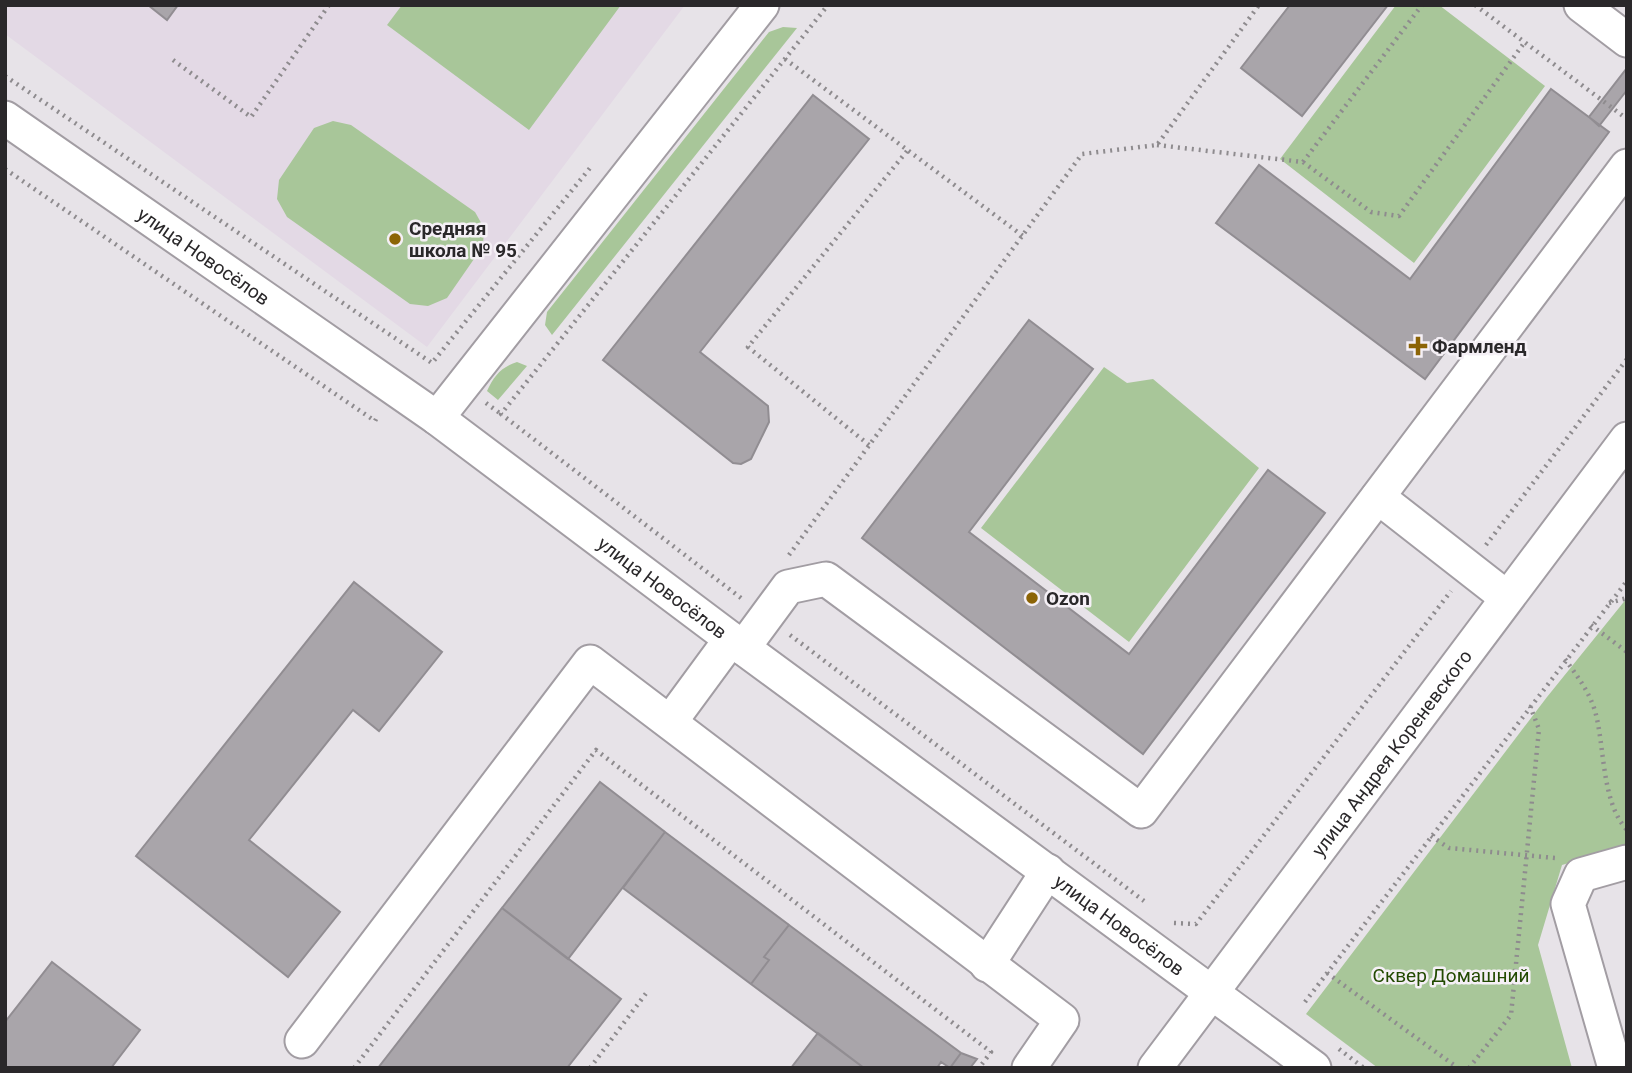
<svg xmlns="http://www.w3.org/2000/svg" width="1632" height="1073" viewBox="0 0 1632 1073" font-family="Roboto,sans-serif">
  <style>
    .built { fill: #e3d9e5 }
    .green { fill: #a8c699 }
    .building { fill: #a9a5aa; stroke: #918d92; stroke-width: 2 }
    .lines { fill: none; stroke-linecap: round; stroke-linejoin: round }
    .minor-casing { stroke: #a29da3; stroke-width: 37 }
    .path { stroke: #8e8b8e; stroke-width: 4.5; stroke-dasharray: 2 5; stroke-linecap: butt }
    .minor { stroke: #fff; stroke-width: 33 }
    .poi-dot { fill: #8c6406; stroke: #f5f0f6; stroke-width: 2.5 }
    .labels { text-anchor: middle; stroke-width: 5; stroke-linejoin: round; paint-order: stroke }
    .poi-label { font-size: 19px; font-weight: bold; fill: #2a282a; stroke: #f5f0f6; text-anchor: start }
    .street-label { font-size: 19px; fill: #2a282a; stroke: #f5f0f6 }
    .park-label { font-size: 19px; fill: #224a01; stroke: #f5f0f6 }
  </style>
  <rect width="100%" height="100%" fill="#e7e3e8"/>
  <path class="built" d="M5 5H685L427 347 5 34Z"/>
  <path class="green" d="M402 5H621L529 130 387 25Z
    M1396 5H1439L1545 86 1414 263 1280 159Z
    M783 27 797 28 552 335 545 325 547 312 769 32Z
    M333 121 351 125 475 212 484 228 483 246 447 298 428 306 410 304 287 217 277 199 279 180 314 128Z
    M517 362 527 366 498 400 487 391C494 376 501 367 517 362Z
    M1104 367 1127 383 1153 379 1259 468 1129 642 981 528Z
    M1627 598V845L1562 865 1538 945 1572 1068H1378L1306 1014 1547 697Z"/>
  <path class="building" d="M148 5H178L167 20Z
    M1290 5H1388L1302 116 1241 68Z
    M1627 68V90L1599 126 1589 117Z
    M1551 89 1609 132 1425 379 1216 223 1259 165 1410 279Z
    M813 95 869 139 700 352 768 406 769 422 751 459 741 464 733 463 603 360Z
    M1029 320 1093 369 969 532 1129 654 1268 470 1325 513 1143 754 862 538Z
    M354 582 442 652 379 731 353 710 249 840 340 912 288 977 136 856Z
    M600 782 665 832 568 959 502 908Z
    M665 832 789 925 764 957 769 960 751 984 623 888Z
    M502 908 621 999 567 1068H378Z
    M789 925 961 1053 950 1068 941 1062 937 1068H864L751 984 769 960 764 957Z
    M52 962 140 1030 111 1068H5V1022Z
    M818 1033 864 1068H791Z
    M961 1053 977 1059 970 1068H950Z"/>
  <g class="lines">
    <g class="minor-casing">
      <g id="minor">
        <path d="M1581 5 1627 40"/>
        <path id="s1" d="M5 118 437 418 731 639 1314 1068"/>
        <path d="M437 418 762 5"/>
        <path d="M1378 497 1506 597"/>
        <path d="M743 648 788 587 826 579 1141 811 1627 166"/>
        <path d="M670 722 731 639"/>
        <path d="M987 965 1048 871"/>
        <path d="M302 1041 590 662 1062 1020 1029 1068"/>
        <path id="s2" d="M1155 1068 1627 439"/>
        <path d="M1615 1068 1568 904 1581 875 1627 862"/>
      </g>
    </g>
    <path class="path" d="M1475 5 1627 119
      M785 59 1023 236
      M173 60 251 117 329 5
      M5 76 432 363 590 168
      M1157 145 1303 162 1371 212 1399 216 1524 43
      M1303 162 1422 5
      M5 169 375 421 378 415
      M486 403 501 414
      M869 445 748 347 907 151
      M1486 545 1627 359
      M789 555 1082 154 1157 145 1259 5
      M741 598 501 414 828 5
      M1609 603 1627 598
      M1591 625 1627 652
      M790 635 1144 901
      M1565 659C1577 676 1589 691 1595 711 1605 746 1601 802 1627 830
      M1431 836 1449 848 1555 858
      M1174 923 1196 924 1451 591
      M1327 973 1458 1068
      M1305 1002 1627 581
      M1339 1049 1364 1068
      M354 1068 596 750 991 1052 979 1068
      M590 1068 647 992
      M1469 1068 1511 1015 1539 729 1530 706"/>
    <use href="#minor" class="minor"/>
  </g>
  <g class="poi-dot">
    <circle cx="395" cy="239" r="7"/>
    <path d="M1414.5 335.5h7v7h7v7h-7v7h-7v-7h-7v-7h7z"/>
    <circle cx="1032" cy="598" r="7"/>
  </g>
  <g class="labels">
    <g class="poi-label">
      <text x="409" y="235">Средняя<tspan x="409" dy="22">школа № 95</tspan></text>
      <text x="1432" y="353">Фармленд</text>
      <text x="1046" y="605">Ozon</text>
    </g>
    <g class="street-label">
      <text dy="7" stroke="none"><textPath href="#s1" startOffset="242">улица Новосёлов</textPath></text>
      <text dy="7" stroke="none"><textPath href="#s1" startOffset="808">улица Новосёлов</textPath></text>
      <text dy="7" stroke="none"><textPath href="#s2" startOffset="394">улица Андрея Кореневского</textPath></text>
      <text dy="7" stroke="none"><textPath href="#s1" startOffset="1376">улица Новосёлов</textPath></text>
    </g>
    <g class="park-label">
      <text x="1451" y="982">Сквер Домашний</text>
    </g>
  </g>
  <rect width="1632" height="1073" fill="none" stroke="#2a282a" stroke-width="14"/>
</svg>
